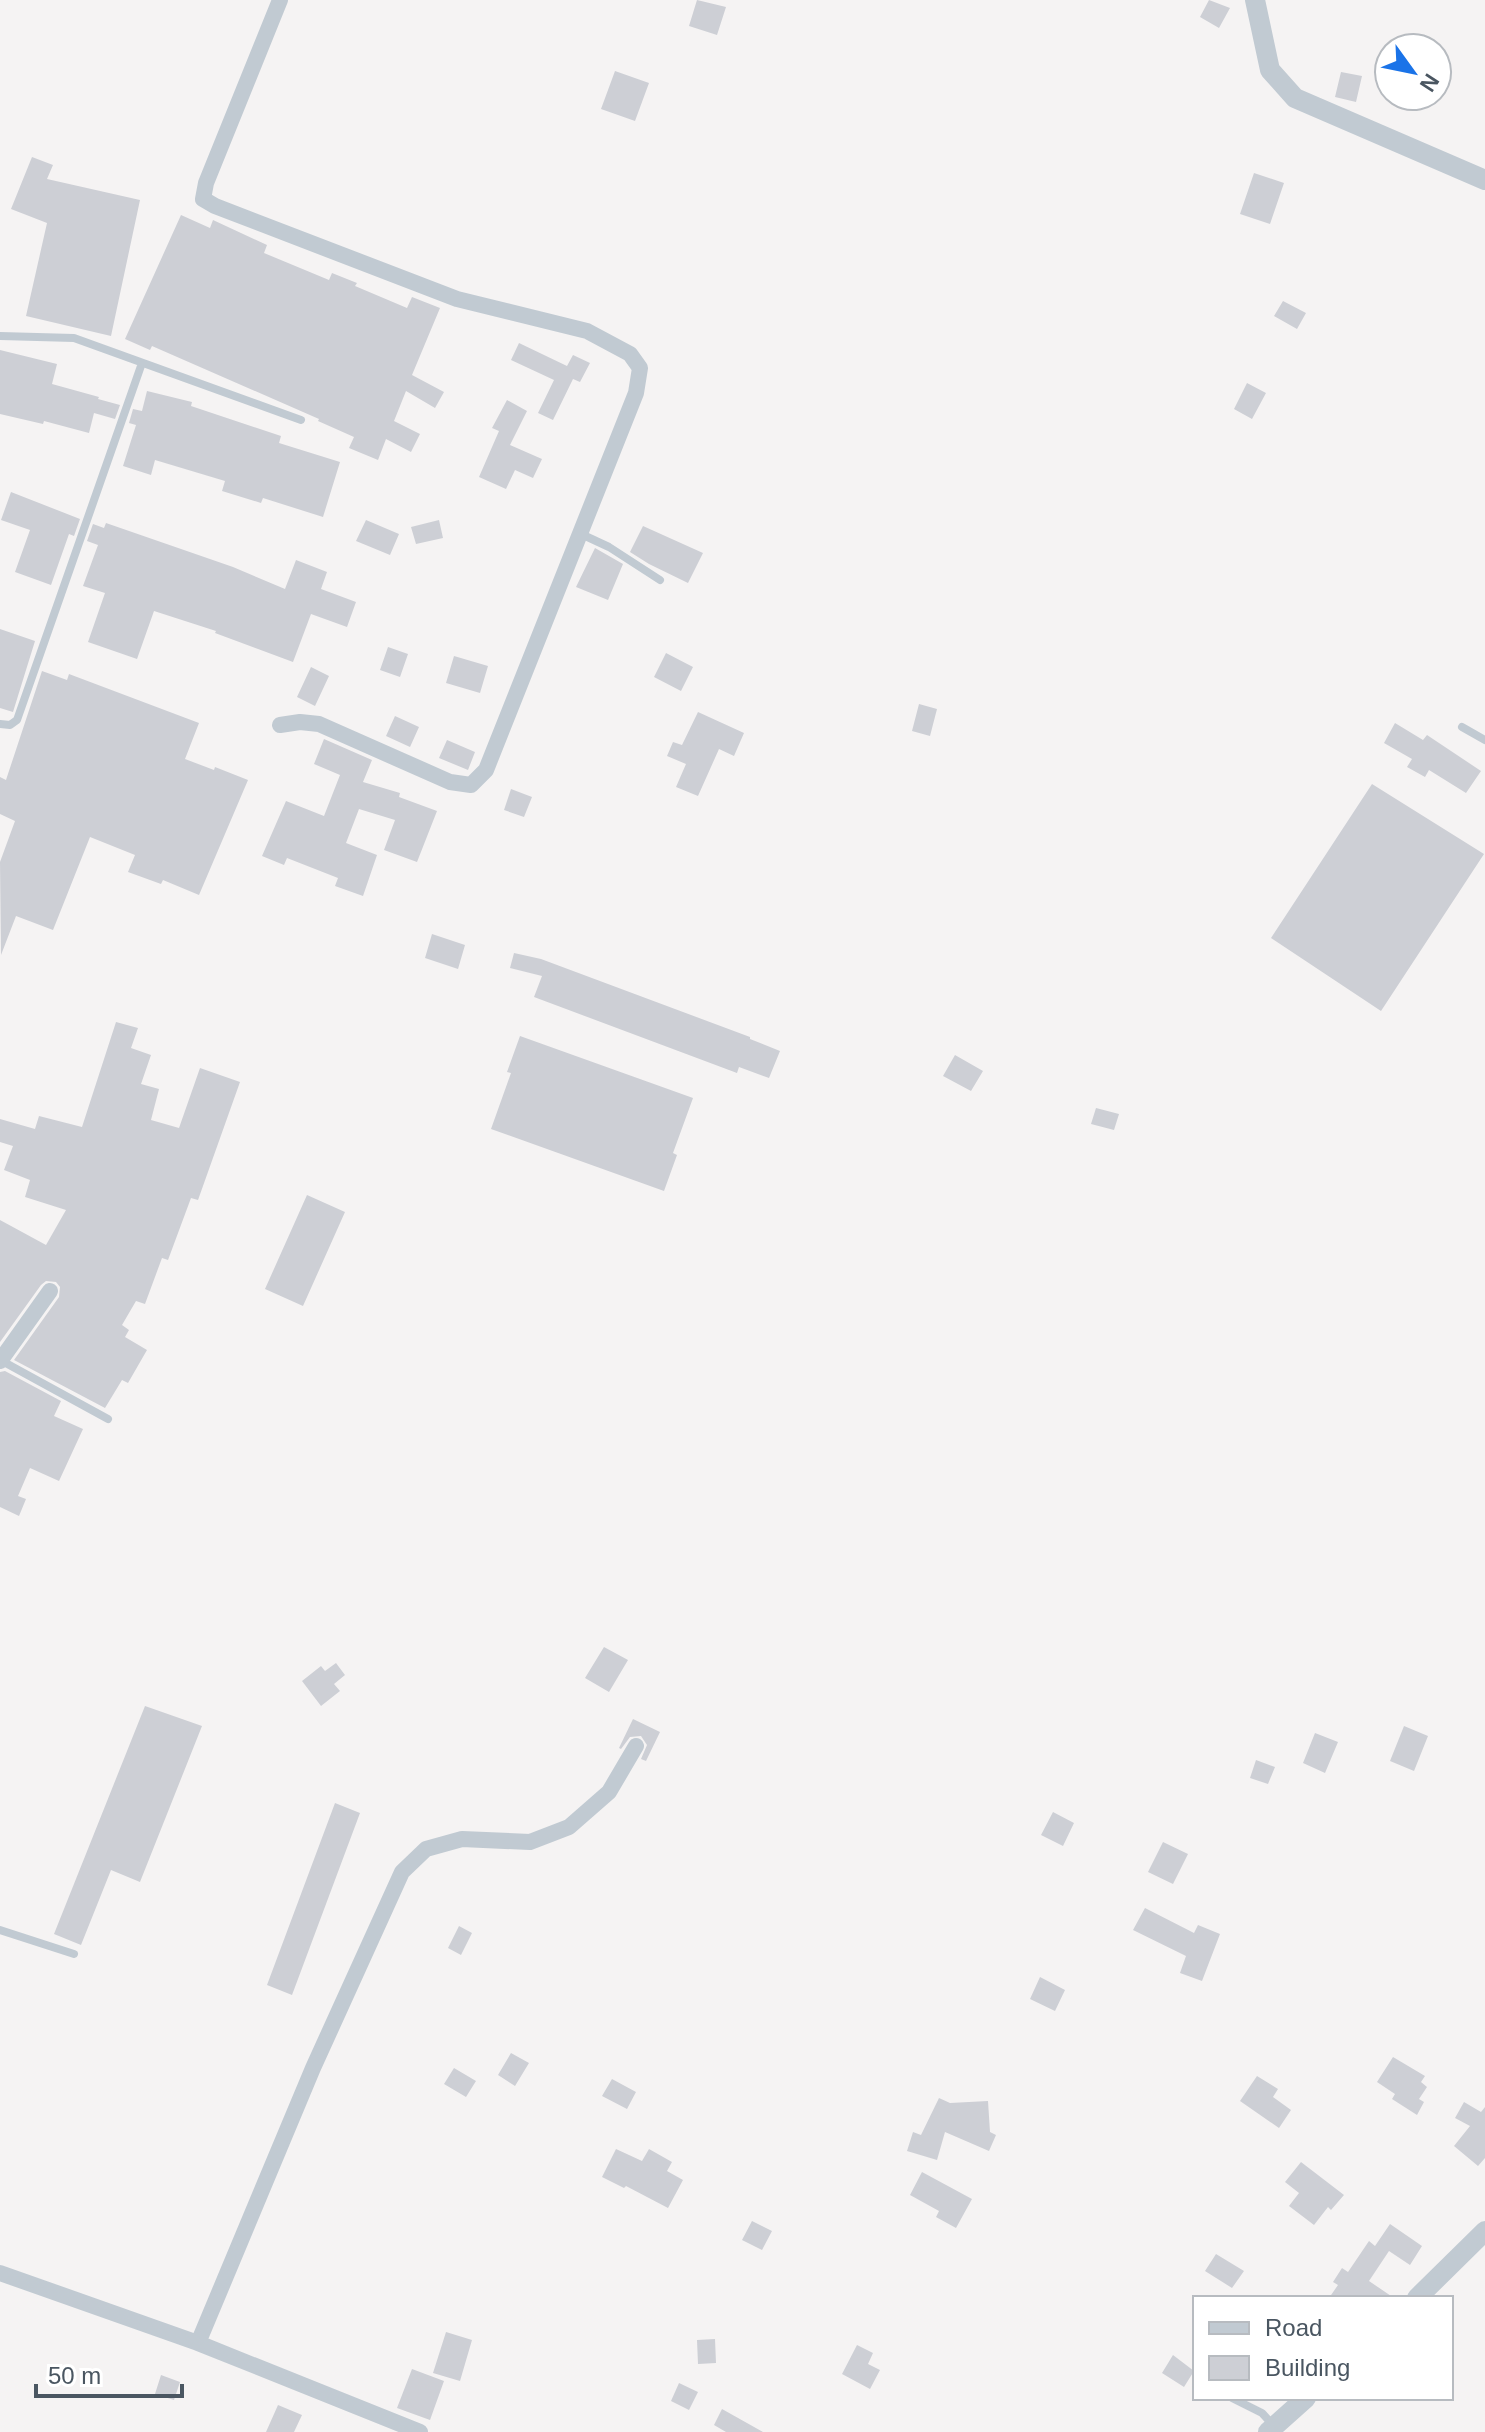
<svg xmlns="http://www.w3.org/2000/svg" width="1485" height="2432" viewBox="0 0 1485 2432" font-family="Arial,sans-serif">
  <style>
    .building { fill: #cdcfd5 }
    .lines { fill: none; stroke-linecap: round; stroke-linejoin: round }
    .service { stroke: #c1cad2; stroke-width: 8 }
    .minor { stroke: #c1cad2; stroke-width: 16 }
    .tertiary { stroke: #c1cad2; stroke-width: 20 }
  </style>
  <rect width="100%" height="100%" fill="#f5f3f3"/>
  <path class="building" d="M697 0 726 7 717 35 689 26Z
    M1209 0 1230 8 1219 28 1200 17Z
    M615 71 649 83 635 121 601 109Z
    M1341 72 1362 76 1356 102 1335 97Z
    M32 157 53 165 47 179 140 200 111 336 26 316 47 223 11 209Z
    M1254 173 1284 183 1270 224 1240 214Z
    M181 215 210 228 213 220 267 245 264 253 329 280 332 273 357 283 355 286 407 308 412 297 440 308 412 375 444 392 435 408 406 391 394 421 420 434 411 452 386 439 378 460 349 448 354 437 318 421 319 419 152 346 150 350 125 339Z
    M1283 301 1306 313 1297 329 1274 316Z
    M519 343 567 366 573 355 590 363 580 382 573 379 553 420 538 413 554 380 511 360Z
    M0 350 57 364 52 384 99 397 98 399 120 405 115 419 94 413 89 433 44 421 43 424 0 414Z
    M1247 383 1266 393 1252 419 1234 409Z
    M147 391 192 402 191 406 281 436 279 443 340 462 323 517 263 498 261 503 222 491 225 481 155 460 151 475 123 466 136 425 129 423 133 409 142 411Z
    M507 400 527 411 510 445 542 459 533 478 515 470 506 489 479 477 499 431 492 428Z
    M11 492 80 519 74 536 69 534 51 585 15 572 30 530 1 520Z
    M366 520 399 534 390 555 356 541Z
    M439 520 443 538 416 544 411 527Z
    M106 523 233 567 285 589 296 560 327 572 321 589 356 602 347 627 311 614 293 662 215 633 216 631 154 611 137 659 88 642 105 593 83 586 98 545 87 541 93 524 104 528Z
    M643 526 703 553 688 583 649 564 630 552Z
    M595 548 623 564 608 600 576 587Z
    M0 629 35 641 13 712 0 708Z
    M388 647 408 654 400 677 380 670Z
    M666 653 693 667 681 691 654 677Z
    M454 656 488 666 480 693 446 683Z
    M311 667 329 676 315 706 297 697Z
    M42 671 67 680 69 674 199 723 185 759 214 770 215 767 248 780 199 895 163 880 161 884 128 872 135 855 90 837 53 930 16 916 1 955 0 862 15 821 0 814V777L6 780Z
    M919 704 937 709 930 736 912 731Z
    M698 712 744 733 734 756 719 749 698 796 676 787 686 764 667 756 673 742 682 745Z
    M395 716 419 727 410 747 386 736Z
    M1395 723 1423 740 1427 735 1481 771 1466 793 1429 770 1425 777 1407 767 1412 759 1384 743Z
    M324 739 372 760 363 782 400 793 399 797 437 811 417 862 384 850 395 820 359 809 346 843 377 855 363 896 335 886 338 878 287 858 284 865 262 856 286 801 324 816 340 775 314 764Z
    M447 740 475 752 468 770 439 758Z
    M1372 784 1484 854 1381 1011 1271 938Z
    M511 789 532 797 524 817 504 810Z
    M432 934 465 945 458 969 425 958Z
    M514 953 541 959 750 1037V1039L780 1051 769 1078 739 1067 737 1073 534 997 542 976 510 968Z
    M116 1022 138 1028 131 1048 151 1055 141 1084 159 1089 151 1120 179 1128 200 1068 240 1082 198 1200 191 1198 168 1260 162 1258 145 1304 136 1301 122 1325 129 1330 125 1337 147 1350 128 1383 122 1380 105 1408 14 1360 59 1297 60 1287 56 1282 46 1281 41 1285 0 1342V1220L46 1245 66 1210 25 1197 30 1180 4 1170 13 1146 0 1142V1119L35 1129 39 1116 82 1127Z
    M520 1036 693 1098 673 1153 677 1155 664 1191 491 1129 511 1073 507 1072Z
    M955 1055 983 1071 971 1091 943 1076Z
    M1096 1108 1119 1114 1114 1130 1091 1124Z
    M307 1195 345 1212 303 1306 265 1289Z
    M5 1371 61 1401 54 1416 83 1429 59 1481 30 1468 18 1496 26 1499 19 1516 0 1507V1372Z
    M604 1647 628 1660 609 1692 585 1678Z
    M336 1663 345 1675 334 1684 340 1691 321 1706 302 1681 321 1666 325 1671Z
    M145 1706 202 1726 140 1882 111 1870 81 1945 54 1934Z
    M633 1719 660 1732 646 1761 641 1759 647 1745 641 1736 630 1737 621 1749 619 1748Z
    M1404 1726 1428 1736 1414 1771 1390 1761Z
    M1315 1733 1338 1742 1325 1773 1303 1763Z
    M1256 1760 1275 1767 1268 1784 1250 1778Z
    M335 1803 360 1813 292 1995 267 1985Z
    M1053 1812 1074 1823 1063 1846 1041 1835Z
    M1163 1842 1188 1854 1173 1884 1148 1872Z
    M1145 1908 1194 1933 1198 1925 1220 1934 1202 1981 1180 1973 1186 1956 1133 1930Z
    M459 1926 472 1933 461 1955 448 1948Z
    M1040 1977 1065 1990 1055 2011 1030 1999Z
    M511 2053 529 2063 515 2086 498 2075Z
    M1393 2057 1425 2076 1421 2082 1427 2087 1419 2099 1424 2102 1417 2115 1392 2099 1395 2094 1377 2082Z
    M454 2068 476 2081 466 2097 444 2084Z
    M1257 2076 1278 2089 1273 2097 1291 2110 1279 2128 1240 2101Z
    M612 2079 636 2092 627 2109 602 2096Z
    M939 2098 950 2103 988 2101 990 2132 996 2135 989 2151 945 2132 937 2160 907 2151 913 2132 921 2135Z
    M1464 2102 1481 2112 1485 2107V2158L1478 2166 1454 2146 1470 2126 1455 2118Z
    M616 2149 642 2161 649 2149 672 2162 667 2171 683 2180 668 2208 626 2186 624 2188 602 2177Z
    M1301 2162 1344 2195 1331 2210 1328 2207 1314 2225 1289 2206 1299 2193 1285 2182Z
    M922 2172 972 2199 956 2228 936 2217 939 2211 910 2195Z
    M752 2221 772 2231 762 2250 742 2240Z
    M1390 2224 1422 2246 1410 2265 1389 2251 1369 2281 1394 2298H1329L1338 2285 1333 2282 1342 2268 1348 2272 1369 2241 1375 2246Z
    M1216 2254 1244 2271 1232 2288 1205 2271Z
    M446 2332 472 2340 460 2381 433 2373Z
    M715 2339 716 2363 698 2364 697 2340Z
    M857 2345 873 2353 868 2364 880 2370 870 2389 842 2374Z
    M1173 2355 1194 2371 1184 2387 1162 2373Z
    M412 2369 444 2381 430 2420 397 2408Z
    M161 2375 180 2382 174 2400 155 2394Z
    M679 2383 698 2392 689 2410 671 2401Z
    M278 2405 302 2415 294 2432H266Z
    M722 2409 763 2432H726L714 2425Z"/>
  <g class="lines">
    <path class="service" d="M0 336 74 338 301 420
      M581 534 609 547 660 580
      M0 724 10 725 17 720 142 363
      M1462 727 1485 740
      M2 1361 108 1419
      M0 1930 74 1954
      M1232 2398 1262 2413 1274 2426"/>
    <path class="minor" d="M280 0 206 183 203 199 215 206 457 299 587 331 630 354 640 368 636 393 486 770 471 785 450 782 319 724 300 722 280 725
      M0 1361 50 1291
      M0 2273 198 2343 420 2432
      M198 2343 313 2068 402 1872 426 1849 462 1839 530 1842 569 1827 609 1792 636 1746"/>
    <path class="tertiary" d="M1255 0 1270 70 1295 98 1485 180
      M1417 2298 1485 2231
      M1268 2432 1306 2398"/>
  </g>
  <rect x="1193" y="2296" width="260" height="104" fill="#ffffff" stroke="#b7bbc0" stroke-width="2"/>
  <rect x="1209" y="2322" width="40" height="12" fill="#c1cad2" stroke="#b7bbc0" stroke-width="2"/>
  <text x="1265" y="2336" font-size="24" fill="#4a5661">Road</text>
  <rect x="1209" y="2356" width="40" height="24" fill="#cdcfd5" stroke="#b7bbc0" stroke-width="2"/>
  <text x="1265" y="2376" font-size="24" fill="#4a5661">Building</text>
  <g transform="translate(1413 72) rotate(123)"><circle r="38" fill="#ffffff" stroke="#b7bbc0" stroke-width="2"/>
  <path d="M0-6L14 30L0 20L-14 30Z" fill="#1a73e8"/>
  <text y="-12" font-size="22" font-weight="bold" text-anchor="middle" fill="#4a5661">N</text>
  </g>
  <path d="M36 2384v12h146v-12" fill="none" stroke="#4a5661" stroke-width="4"/>
  <text x="48" y="2384" font-size="24" fill="#4a5661" stroke="#ffffff" stroke-width="6" paint-order="stroke">50 m</text>
</svg>
